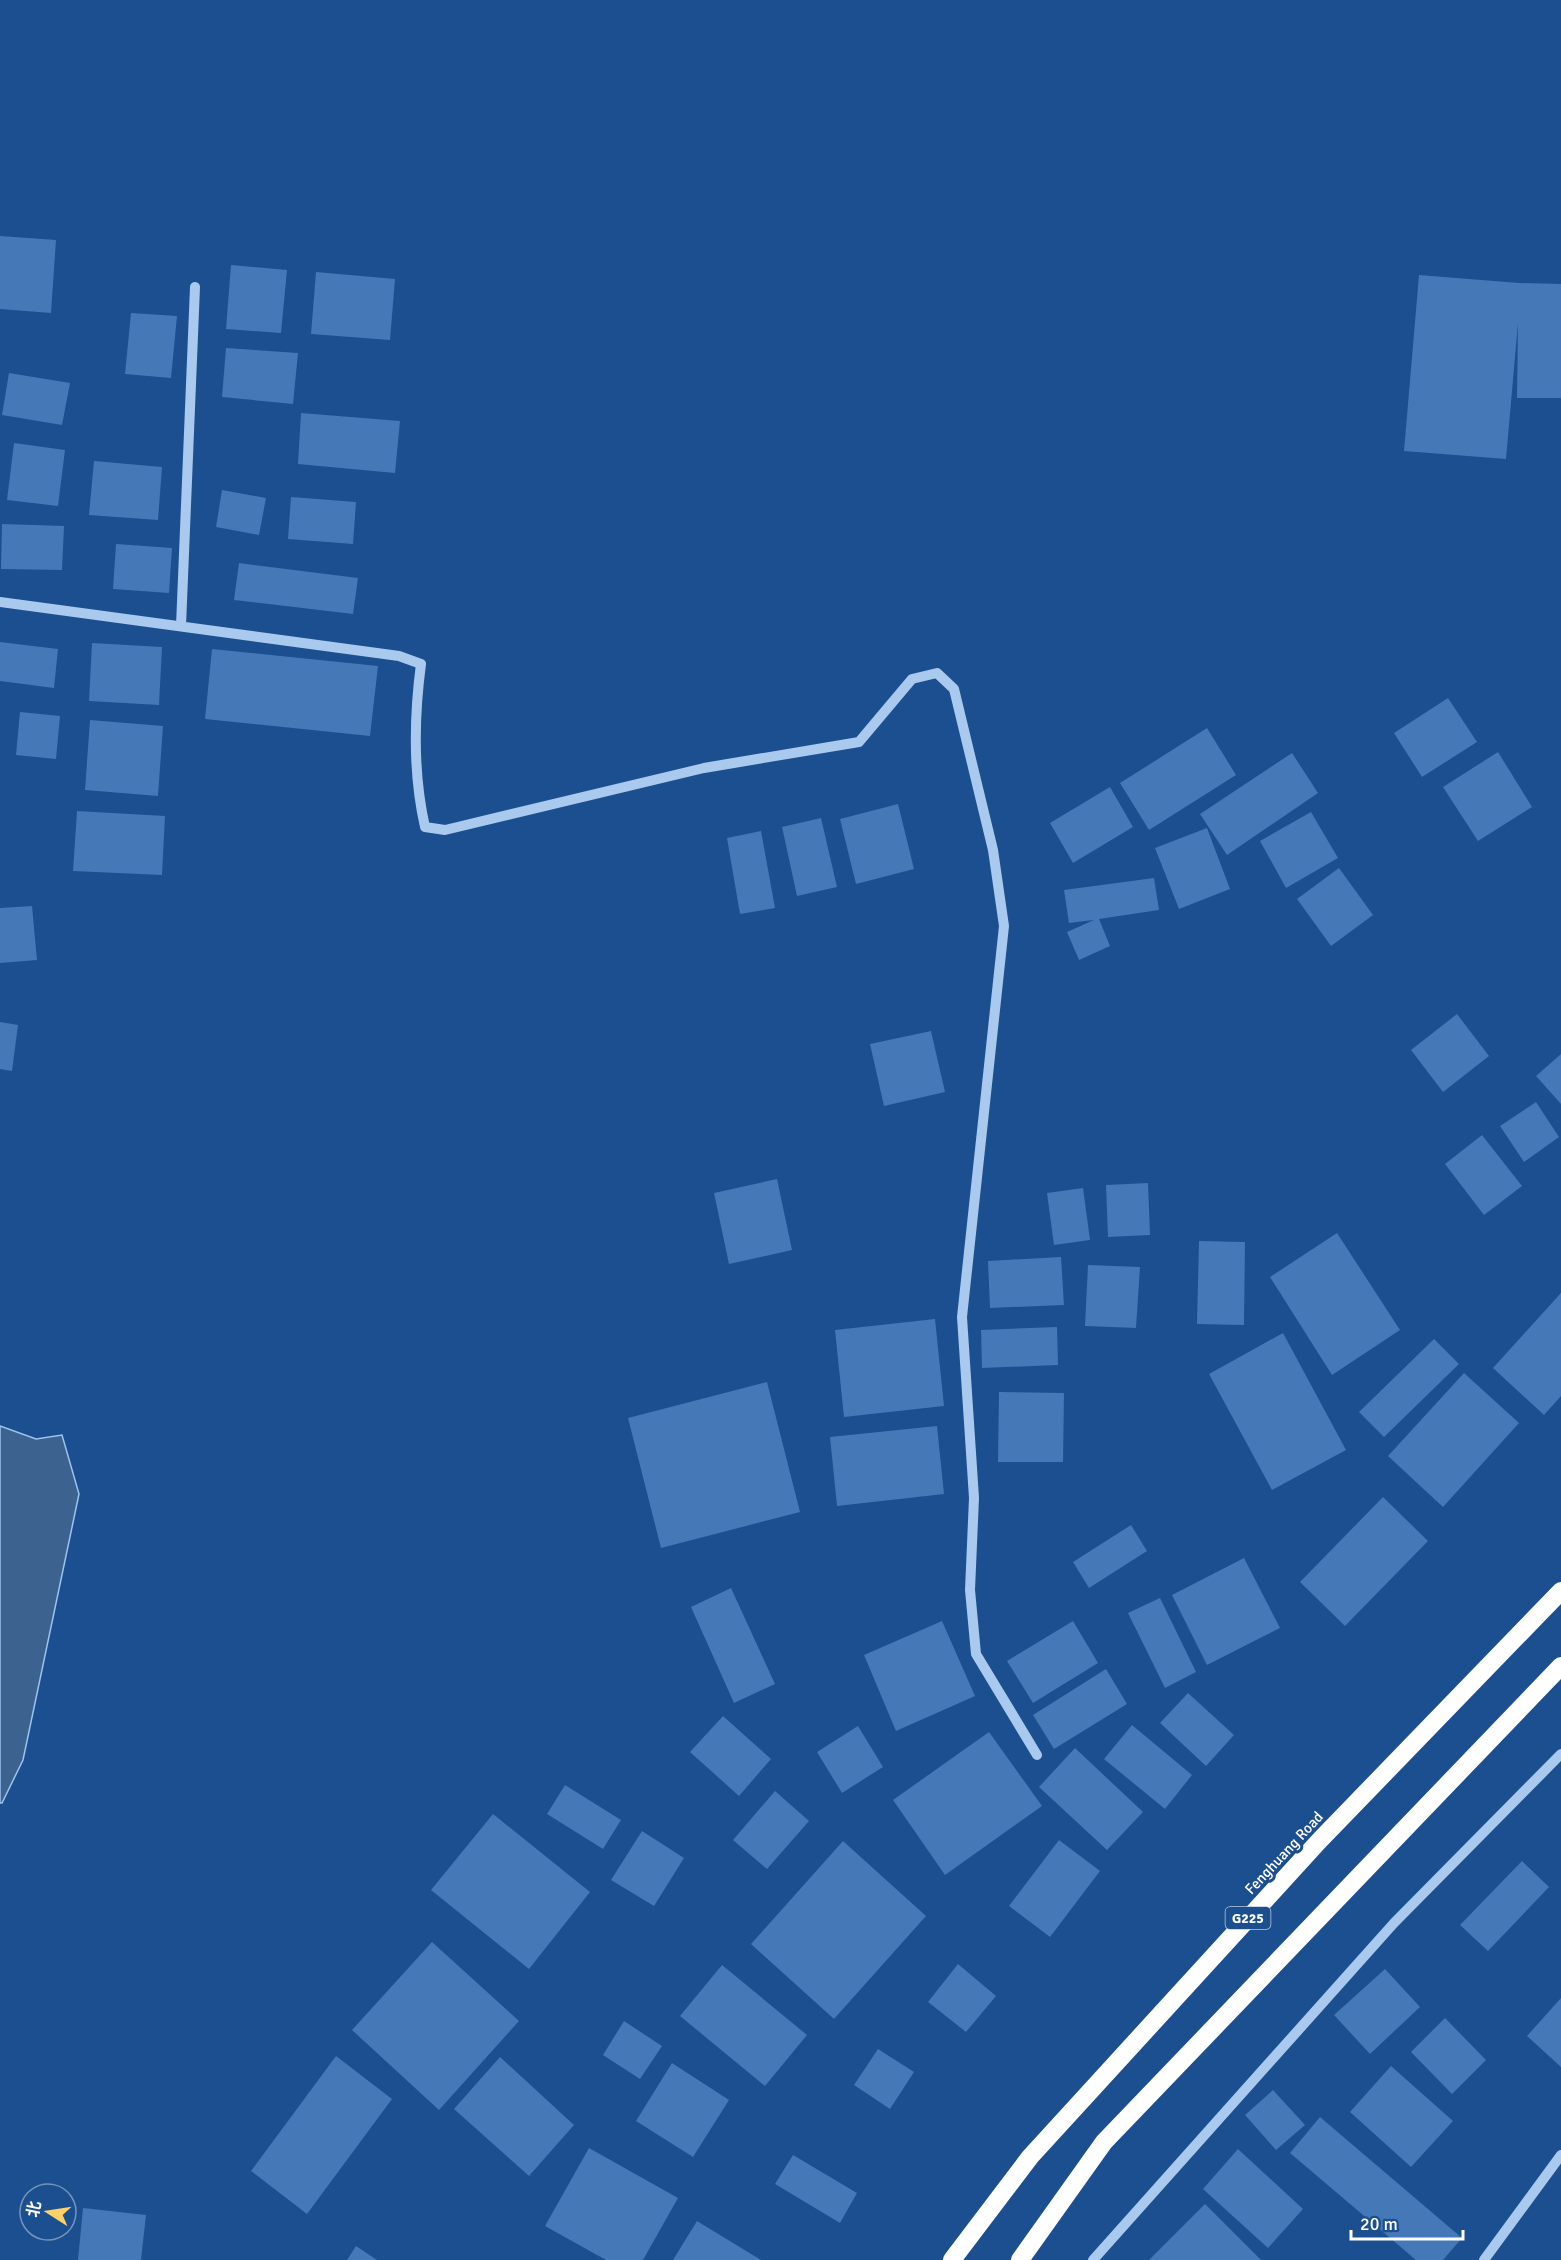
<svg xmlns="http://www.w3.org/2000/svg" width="1561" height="2260" viewBox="0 0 1561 2260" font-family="Signika,'Noto Sans SC',sans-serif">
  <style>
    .water { fill: #3c6290; stroke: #9cc4f0; stroke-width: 1.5 }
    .building { fill: #4478b7 }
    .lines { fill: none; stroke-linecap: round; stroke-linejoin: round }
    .minor { stroke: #a9c9ee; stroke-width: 10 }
    .highway { stroke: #fff; stroke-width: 18 }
    .labels { text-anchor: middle; stroke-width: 6; stroke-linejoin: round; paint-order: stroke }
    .shield { fill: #1b4f8f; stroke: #bbcadd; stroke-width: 1.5 }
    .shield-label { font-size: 14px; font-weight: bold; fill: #fff }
    .street-label { font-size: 15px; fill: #fff; stroke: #1b4f8f }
  </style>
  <rect width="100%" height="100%" fill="#1b4f8f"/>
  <path class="water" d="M0 1426 36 1439 62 1435 79 1494 23 1760 2 1803H0Z"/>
  <path class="building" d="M0 236 56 240 51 313 0 309Z
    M231 265 287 270 281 333 226 329Z
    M316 272 395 279 390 340 311 334Z
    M1419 275 1519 283 1561 284V398H1517L1518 323 1506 459 1404 451Z
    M131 313 177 316 171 378 125 374Z
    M226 348 298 353 293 404 222 397Z
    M9 373 70 383 62 425 2 415Z
    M301 413 400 421 395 473 298 464Z
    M14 443 65 450 58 506 7 500Z
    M94 461 162 467 158 520 89 515Z
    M222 490 266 498 259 535 216 527Z
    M291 497 356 502 353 544 288 539Z
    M2 524 64 526 62 570 1 569Z
    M116 544 172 548 169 593 113 589Z
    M239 563 358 578 353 614 234 600Z
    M0 642 58 649 54 688 0 681Z
    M92 643 162 647 159 705 89 701Z
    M212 649 378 666 370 736 205 719Z
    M1448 698 1477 742 1422 777 1394 733Z
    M20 712 60 716 56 759 16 755Z
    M90 720 163 726 158 796 85 790Z
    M1207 728 1236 775 1149 830 1120 783Z
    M1498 752 1532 807 1478 841 1443 787Z
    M1292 753 1318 793 1227 855 1200 814Z
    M1110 787 1133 827 1073 863 1050 823Z
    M898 804 914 869 856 884 840 819Z
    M77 811 165 816 162 875 73 871Z
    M1311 812 1338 858 1286 888 1260 841Z
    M821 818 837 887 797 896 782 827Z
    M1207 828 1230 889 1179 909 1155 848Z
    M761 831 775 908 740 914 727 838Z
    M1339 868 1373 915 1331 946 1297 899Z
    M1154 878 1159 910 1099 919 1110 946 1079 960 1067 932 1094 920 1069 923 1064 890Z
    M32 906 37 960 0 963V908Z
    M1457 1014 1489 1056 1443 1092 1411 1050Z
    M0 1022 18 1025 12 1071 0 1069Z
    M931 1031 945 1092 884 1106 870 1044Z
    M1561 1054V1104L1536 1076Z
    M1536 1102 1559 1137 1524 1162 1500 1126Z
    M1482 1135 1522 1186 1484 1215 1445 1164Z
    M777 1179 792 1250 729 1264 714 1193Z
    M1148 1183 1150 1235 1108 1237 1106 1185Z
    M1083 1188 1090 1240 1054 1245 1047 1193Z
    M1337 1233 1400 1330 1332 1375 1270 1277Z
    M1199 1241 1245 1242 1244 1325 1197 1324Z
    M1061 1257 1064 1305 990 1308 988 1261Z
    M1088 1265 1140 1267 1136 1328 1085 1326Z
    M1561 1293V1396L1544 1415 1493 1368Z
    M935 1319 944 1406 844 1417 835 1330Z
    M1057 1327 1058 1365 982 1368 981 1330Z
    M1283 1333 1346 1450 1272 1490 1209 1374Z
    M1434 1339 1459 1364 1384 1437 1359 1412Z
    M1464 1373 1519 1423 1443 1507 1388 1456Z
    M767 1382 800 1512 661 1548 628 1418Z
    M999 1392 1064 1393 1063 1462H998Z
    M937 1426 944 1494 837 1506 830 1437Z
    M1383 1497 1428 1541 1345 1626 1300 1582Z
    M1131 1525 1147 1551 1089 1588 1073 1562Z
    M1244 1558 1280 1628 1207 1665 1172 1595Z
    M731 1588 775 1684 734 1703 691 1607Z
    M1160 1598 1196 1672 1165 1688 1128 1613Z
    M942 1621 975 1696 896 1731 864 1655Z
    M1073 1621 1098 1663 1033 1703 1007 1661Z
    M1106 1669 1127 1704 1054 1749 1033 1715Z
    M1188 1693 1234 1735 1206 1766 1160 1723Z
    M723 1716 771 1759 739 1796 690 1752Z
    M1132 1725 1192 1775 1165 1809 1104 1759Z
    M858 1726 883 1767 842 1793 817 1752Z
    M989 1732 1042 1806 945 1875 893 1800Z
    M1075 1748 1143 1812 1107 1850 1039 1787Z
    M565 1785 621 1820 603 1849 547 1814Z
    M775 1791 809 1821 767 1869 733 1840Z
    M493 1814 590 1892 529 1969 431 1890Z
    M642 1831 684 1858 654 1906 611 1880Z
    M1059 1840 1100 1871 1050 1937 1009 1906Z
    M843 1841 926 1916 834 2019 751 1944Z
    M1522 1861 1549 1887 1488 1951 1460 1925Z
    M432 1942 519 2021 439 2110 352 2030Z
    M958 1964 996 1996 966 2032 928 2002Z
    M722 1965 807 2035 765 2086 680 2016Z
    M1385 1969 1420 2007 1370 2054 1334 2015Z
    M1561 1998V2067L1527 2036Z
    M1445 2018 1486 2060 1452 2094 1411 2052Z
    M624 2021 662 2046 640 2079 603 2055Z
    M878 2049 914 2072 890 2109 854 2085Z
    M336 2056 392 2099 307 2214 251 2171Z
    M500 2057 574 2125 529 2176 454 2109Z
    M672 2063 729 2100 693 2157 636 2121Z
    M1391 2066 1453 2121 1411 2167 1350 2112Z
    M1273 2090 1305 2125 1276 2150 1245 2115Z
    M1320 2117 1462 2238 1443 2260H1416L1290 2153Z
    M589 2148 678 2198 643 2260H606L545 2226Z
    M1238 2149 1303 2209 1268 2248 1203 2189Z
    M793 2155 857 2193 840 2223 775 2184Z
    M1205 2204 1261 2260H1149Z
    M83 2208 146 2215 141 2260H78Z
    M697 2221 761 2260H673Z
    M356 2246 377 2260H347Z"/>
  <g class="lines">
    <path class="minor" d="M0 602 399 656 421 664C414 717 413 774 425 827L445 830 704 768 859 742 912 679 937 673 954 689 993 850 1004 926 962 1317 974 1498 970 1590 976 1654 1037 1755
      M181 626 195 287
      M1093 2260 1394 1923 1561 1754
      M1484 2260 1561 2155"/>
    <path class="highway" d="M952 2260 1030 2157 1319 1841 1561 1591
      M1020 2260 1104 2142 1561 1666"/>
  </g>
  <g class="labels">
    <rect class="shield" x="1225.5" y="1907" width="45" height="22" rx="4.5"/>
    <g class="shield-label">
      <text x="1248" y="1923">G225</text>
    </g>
    <g class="street-label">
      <text transform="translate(1284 1853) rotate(-47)" y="5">Fenghuang Road</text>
    </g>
  </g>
  <g transform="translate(48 2212) rotate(282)"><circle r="28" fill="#1b4f8f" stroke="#7695bc" stroke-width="1.5"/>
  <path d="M0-4.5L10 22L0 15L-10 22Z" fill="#ffd166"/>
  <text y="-9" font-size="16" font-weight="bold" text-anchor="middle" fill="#ffffff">北</text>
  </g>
  <path d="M1351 2230v9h112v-9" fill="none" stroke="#ffffff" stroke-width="3"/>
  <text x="1360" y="2230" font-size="18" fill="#ffffff" stroke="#1b4f8f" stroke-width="4.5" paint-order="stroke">20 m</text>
</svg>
